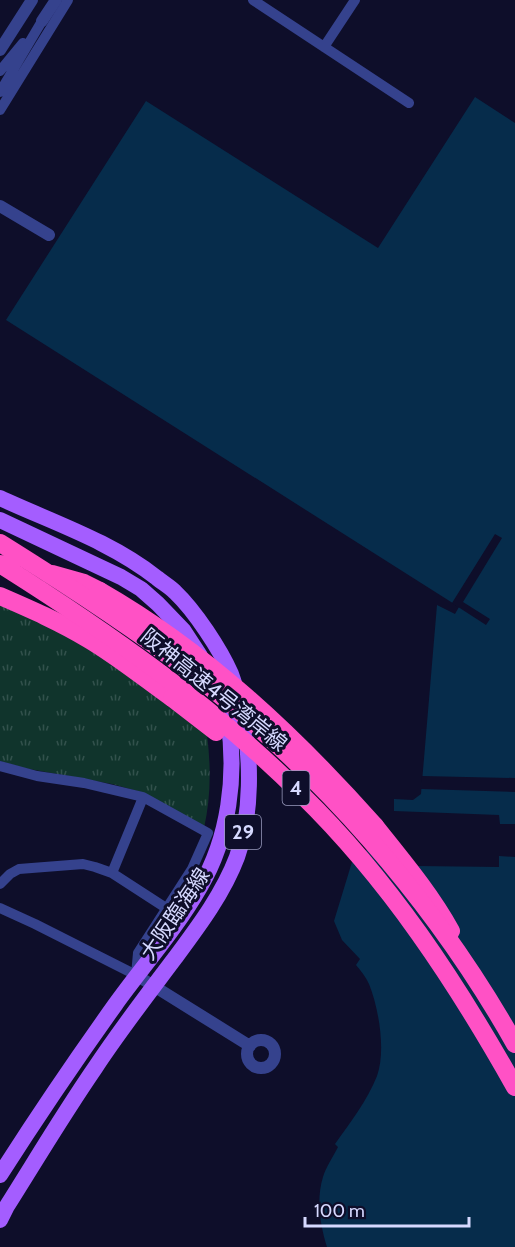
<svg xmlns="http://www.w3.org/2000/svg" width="515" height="1247" viewBox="0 0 515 1247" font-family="Cabin,'Noto Sans JP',sans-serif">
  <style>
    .park { fill: url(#park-tufts) }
    .water { fill: #062c4b }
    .pier { fill: #0e0e2a }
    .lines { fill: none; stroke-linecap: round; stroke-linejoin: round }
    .minor { stroke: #35428d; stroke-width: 10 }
    .tertiary { stroke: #35428d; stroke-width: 12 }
    .primary { stroke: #a45dff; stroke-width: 16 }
    .motorway { stroke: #ff51c5; stroke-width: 18 }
    .motorway-bridge { stroke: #ff51c5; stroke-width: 18 }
    .labels { text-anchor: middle; stroke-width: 6; stroke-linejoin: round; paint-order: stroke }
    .shield { fill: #0e0e2a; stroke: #9a9cbf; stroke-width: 1.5 }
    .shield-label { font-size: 20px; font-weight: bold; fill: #d6d9ff }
    .street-label { font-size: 21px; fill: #d6d9ff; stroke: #0e0e2a }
  </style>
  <defs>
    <pattern id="park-tufts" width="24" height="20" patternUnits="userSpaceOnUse" patternTransform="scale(1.5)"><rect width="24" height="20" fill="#10342c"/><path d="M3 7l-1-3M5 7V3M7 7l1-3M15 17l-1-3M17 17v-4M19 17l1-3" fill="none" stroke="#32514c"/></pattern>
  </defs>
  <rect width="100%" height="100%" fill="#0e0e2a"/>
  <path class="park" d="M0 605 52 628 106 660 207 735C211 766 211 797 204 828L145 793 112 784 24 768 0 761Z"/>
  <path class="water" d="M475 97 515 123V824H500L499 815 394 811V799L413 800 421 794 437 605 455 614 459 607 6 320 146 101 378 248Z
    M388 832 417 866 499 867V856L515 857V1247H327C320 1224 316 1200 323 1177 326 1167 333 1157 338 1147L335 1144C350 1123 367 1101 377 1076 386 1051 379 1009 369 984 366 977 361 971 356 965L360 959 342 940 334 921 352 862Z"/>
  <path class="pier" d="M495 534 502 538 463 602 490 619 486 625 452 603Z
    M422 776 515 778V792L421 789Z"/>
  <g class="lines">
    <path class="minor" d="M253 0 409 103
      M324 47 355 0
      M0 71 23 43
      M0 92 42 21
      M0 110 68 0
      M0 766 37 776 84 783 143 797 208 833 192 869 138 953 136 975 35 924 0 908
      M112 873 142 800
      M0 884 10 874 19 869 83 864 95 867 112 873 166 908"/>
    <path class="tertiary" d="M42 21 56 0
      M0 50 32 0
      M0 206 49 235
      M136 975 250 1046
      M247 1054a14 14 0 1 1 28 0a14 14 0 1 1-28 0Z"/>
    <path class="primary" d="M0 498C54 523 110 541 157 578 163 583 170 587 175 592 195 611 220 649 231 674 236 687 239 701 242 714 252 757 252 815 237 857 223 894 198 927 175 958 148 994 120 1030 95 1068 64 1113 36 1160 7 1206L0 1220
      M0 520 121 577 141 589 158 604 183 630 200 656
      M0 1175C37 1117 75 1061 115 1005 143 966 176 929 200 887 229 838 237 775 228 719"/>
    <path class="motorway" d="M52 574 84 583 100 591
      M0 596C30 609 60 622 88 639 117 656 144 678 172 698
      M375 826C402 860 430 893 451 931"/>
    <path class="motorway-bridge" d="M0 543C64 583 128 624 188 670 320 770 434 900 515 1044
      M0 564C108 632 212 705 302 795 389 880 456 982 515 1087
      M100 591C205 651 295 736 375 826
      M172 698 216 732"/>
  </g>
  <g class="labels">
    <g class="shield">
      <rect x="282.5" y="771" width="27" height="34" rx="4.5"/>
      <rect x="225" y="815" width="36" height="34" rx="4.5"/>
    </g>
    <g class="shield-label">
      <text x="296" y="795">4</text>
      <text x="243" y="839">29</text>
    </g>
    <g class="street-label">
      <text transform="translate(214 690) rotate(39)" y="7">阪神高速4号湾岸線</text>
      <text transform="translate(175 914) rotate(-56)" y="7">大阪臨海線</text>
    </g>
  </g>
  <path d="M305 1217v9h164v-9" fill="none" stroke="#d6d9ff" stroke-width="3"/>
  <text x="314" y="1217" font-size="18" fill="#d6d9ff" stroke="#0e0e2a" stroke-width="4.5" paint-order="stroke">100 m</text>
</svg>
